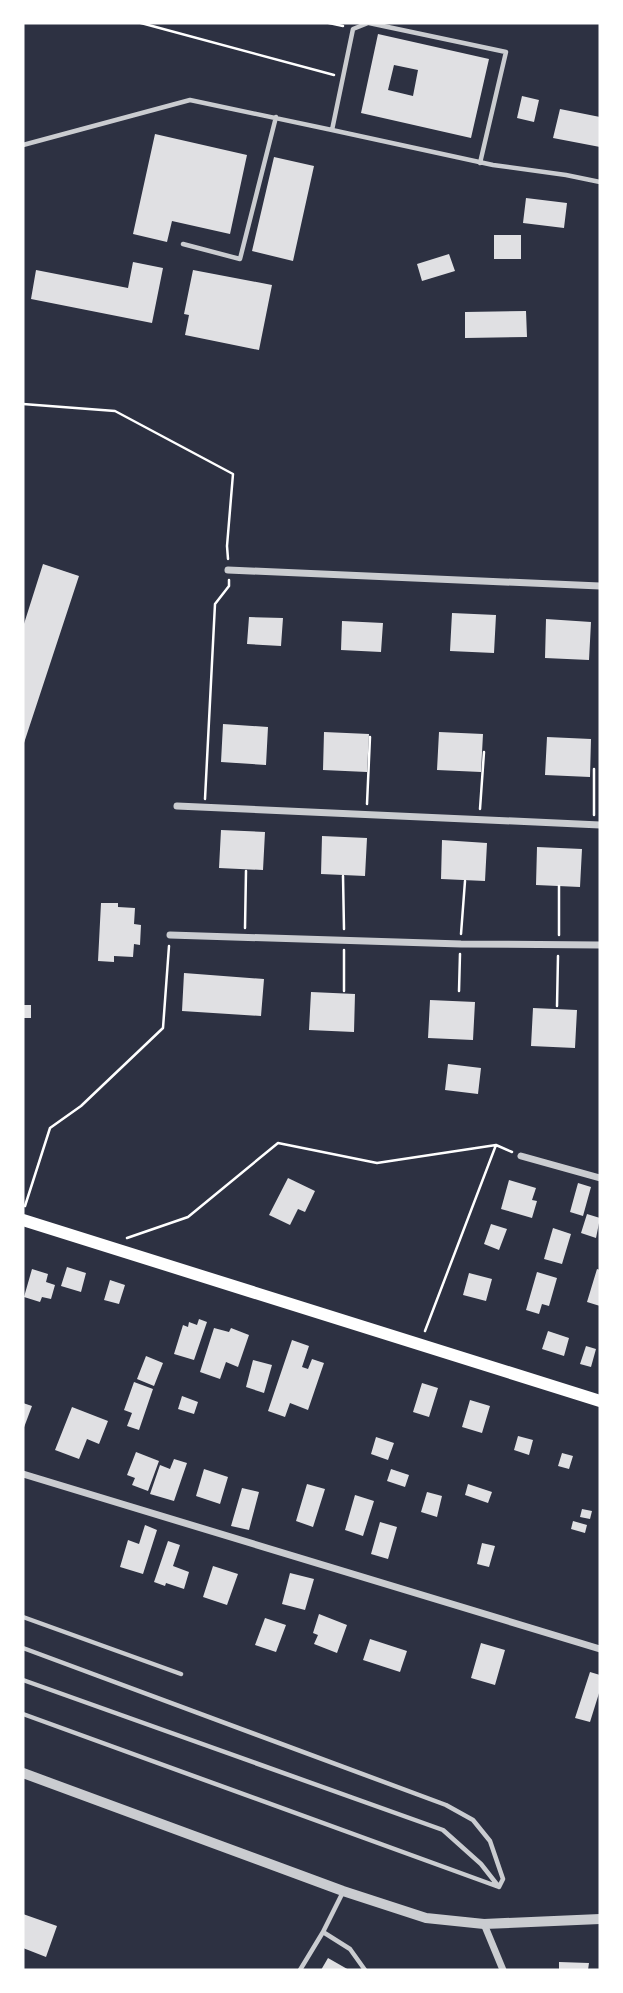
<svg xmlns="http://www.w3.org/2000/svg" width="623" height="1993" viewBox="0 0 623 1993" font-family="Merriweather,serif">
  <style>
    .building { fill: #e0e0e3; fill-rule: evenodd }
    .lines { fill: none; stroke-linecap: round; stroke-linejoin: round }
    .path { stroke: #fff; stroke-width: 2.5 }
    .service { stroke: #caccd0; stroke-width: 4.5 }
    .minor { stroke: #caccd0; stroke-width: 7 }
    .tertiary { stroke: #caccd0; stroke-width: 10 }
    .secondary { stroke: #fff; stroke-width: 12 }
  </style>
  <rect width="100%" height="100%" fill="#2d3142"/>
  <path class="building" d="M378 34 489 59 471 138 361 113ZM394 65 418 70 413 96 388 90Z
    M522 96 539 100 534 122 517 118Z
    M560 109 600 117V147L553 138Z
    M155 134 247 155 230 234 172 221 167 242 133 234Z
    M274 157 314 166 293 261 252 251Z
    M526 198 567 203 564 228 523 223Z
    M494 235H521V259H494Z
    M449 254 455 271 422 281 417 264Z
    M133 262 163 268 152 323 31 299 36 270 128 288Z
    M193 270 272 285 259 350 185 335 189 315 184 314Z
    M526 311 527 337 465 338V312Z
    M43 564 79 576 23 746V627Z
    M452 613 496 615 494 653 450 651Z
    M249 617 283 618 281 646 247 644Z
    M546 619 591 622 589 660 545 658Z
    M342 621 383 623 381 652 341 650Z
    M223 724 268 727 266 765 221 762Z
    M324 732 369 734 367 772 323 770Z
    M439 732 483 734 481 772 437 770Z
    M547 737 591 739 590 777 545 775Z
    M221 830 265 832 263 870 219 868Z
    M322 836 367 838 365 876 321 874Z
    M442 840 487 843 485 881 441 879Z
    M537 847 582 849 580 887 536 885Z
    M101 903H118V907L135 908 134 924 141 925 140 945 134 944 133 957 114 956V962L98 961Z
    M184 973 264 979 261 1016 182 1011Z
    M311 992 355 994 354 1032 309 1030Z
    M430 1000 475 1002 473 1040 428 1038Z
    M23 1005H31V1018H23Z
    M533 1008 577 1010 575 1048 531 1046Z
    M448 1064 481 1068 478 1094 445 1090Z
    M288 1178 315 1191 305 1212 298 1209 290 1225 269 1215Z
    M509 1180 536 1188 532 1200 537 1201 532 1218 501 1209Z
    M578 1183 591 1187 583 1216 570 1212Z
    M587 1214 600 1218 596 1238 581 1233Z
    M491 1224 507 1229 499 1250 484 1244Z
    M553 1228 571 1234 562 1264 544 1259Z
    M67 1267 86 1273 81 1292 61 1286Z
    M32 1269 48 1274 46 1282 55 1285 51 1299 42 1297 40 1302 24 1297Z
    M597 1269 600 1270V1306L587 1302Z
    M537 1272 557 1278 549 1306 542 1304 539 1314 526 1310Z
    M469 1273 492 1279 486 1301 463 1295Z
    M110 1280 125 1285 119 1304 104 1300Z
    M199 1319 207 1322 194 1360 174 1354 183 1325 188 1327 189 1322 197 1325Z
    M214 1328 229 1332 231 1328 249 1335 238 1367 226 1362 220 1379 200 1372Z
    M548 1331 569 1338 564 1356 542 1349Z
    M292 1340 309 1346 302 1367 308 1369 312 1359 324 1363 308 1410 290 1403 285 1417 268 1411Z
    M586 1346 596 1349 591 1367 580 1364Z
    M146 1356 163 1363 154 1386 137 1379Z
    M253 1360 272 1365 264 1393 246 1387Z
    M134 1382 153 1389 139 1430 127 1426 132 1413 124 1410Z
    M422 1383 438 1388 429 1417 413 1412Z
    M182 1396 198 1402 194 1414 178 1409Z
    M470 1400 490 1406 482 1433 462 1427Z
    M23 1403 32 1406 23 1430Z
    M72 1407 108 1421 99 1444 87 1439 79 1459 55 1450Z
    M518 1436 533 1440 529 1455 514 1450Z
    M376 1437 394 1443 388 1460 371 1454Z
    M136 1452 159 1461 148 1491 132 1485 135 1478 127 1475Z
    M562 1453 573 1456 569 1469 558 1466Z
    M174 1459 187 1463 174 1501 150 1494 160 1465 170 1469Z
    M204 1469 228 1477 220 1504 196 1496Z
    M391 1469 409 1475 405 1487 387 1481Z
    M307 1484 325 1489 313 1527 296 1521Z
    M468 1484 492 1492 488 1503 465 1495Z
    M242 1488 259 1492 249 1530 231 1526Z
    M427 1492 442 1496 437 1517 421 1512Z
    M355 1495 374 1501 363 1536 345 1530Z
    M582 1509 592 1511 590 1519 580 1517Z
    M573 1521 587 1525 585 1533 571 1529Z
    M380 1522 397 1527 388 1559 371 1554Z
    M145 1525 157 1530 143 1574 120 1567 128 1540 139 1544Z
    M168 1541 180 1545 173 1566 189 1572 184 1589 166 1583 165 1586 154 1582Z
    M482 1543 495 1546 489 1567 477 1564Z
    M213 1566 238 1574 227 1605 203 1597Z
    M290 1573 314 1579 305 1610 282 1604Z
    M319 1614 347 1625 337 1653 314 1644 318 1635 313 1633Z
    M265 1618 286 1625 276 1652 255 1645Z
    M370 1639 407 1651 400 1672 363 1660Z
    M481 1643 505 1650 495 1685 471 1678Z
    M590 1672 600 1675V1690L590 1722 575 1718Z
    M23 1914 57 1926 46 1957 23 1948Z
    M328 1958 349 1970H321Z
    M559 1962 589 1963 588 1970H559Z"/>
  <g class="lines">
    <path class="path" d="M141 23 334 75
      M329 23 343 26
      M23 404 115 411 233 474 227 546 228 559
      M594 769V815
      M205 799 215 604 229 586V580
      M367 804 370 737
      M480 809 484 752
      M343 876 344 929
      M245 928 246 871
      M461 934 465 881
      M559 935V886
      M344 950V991
      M459 991 460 954
      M557 1006 558 956
      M496 1145 512 1152
      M25 1206 50 1128 81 1106 163 1028 169 946
      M127 1238 188 1217 278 1143 377 1163 496 1145 425 1331"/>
    <path class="service" d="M369 23 506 52 480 163
      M332 130 493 165 566 175 600 182
      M23 145 190 100 332 130 353 29 368 23
      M183 244 240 259 276 117
      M23 1617 181 1674
      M23 1648 446 1805 473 1820 490 1841 503 1879 499 1887
      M23 1680 443 1830 481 1864 499 1887 23 1714
      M343 1892 323 1932 350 1949 365 1970
      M300 1970 323 1932"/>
    <path class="minor" d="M228 570 600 586
      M177 806 600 825
      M170 935 461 944 600 945
      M521 1156 600 1178
      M23 1474 600 1649
      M484 1924 503 1970"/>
    <path class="tertiary" d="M23 1773 343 1891 426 1918 484 1924 600 1919"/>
    <path class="secondary" d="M23 1220 600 1401"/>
  </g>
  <rect width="623" height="1993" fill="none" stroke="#ffffff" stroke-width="49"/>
</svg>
